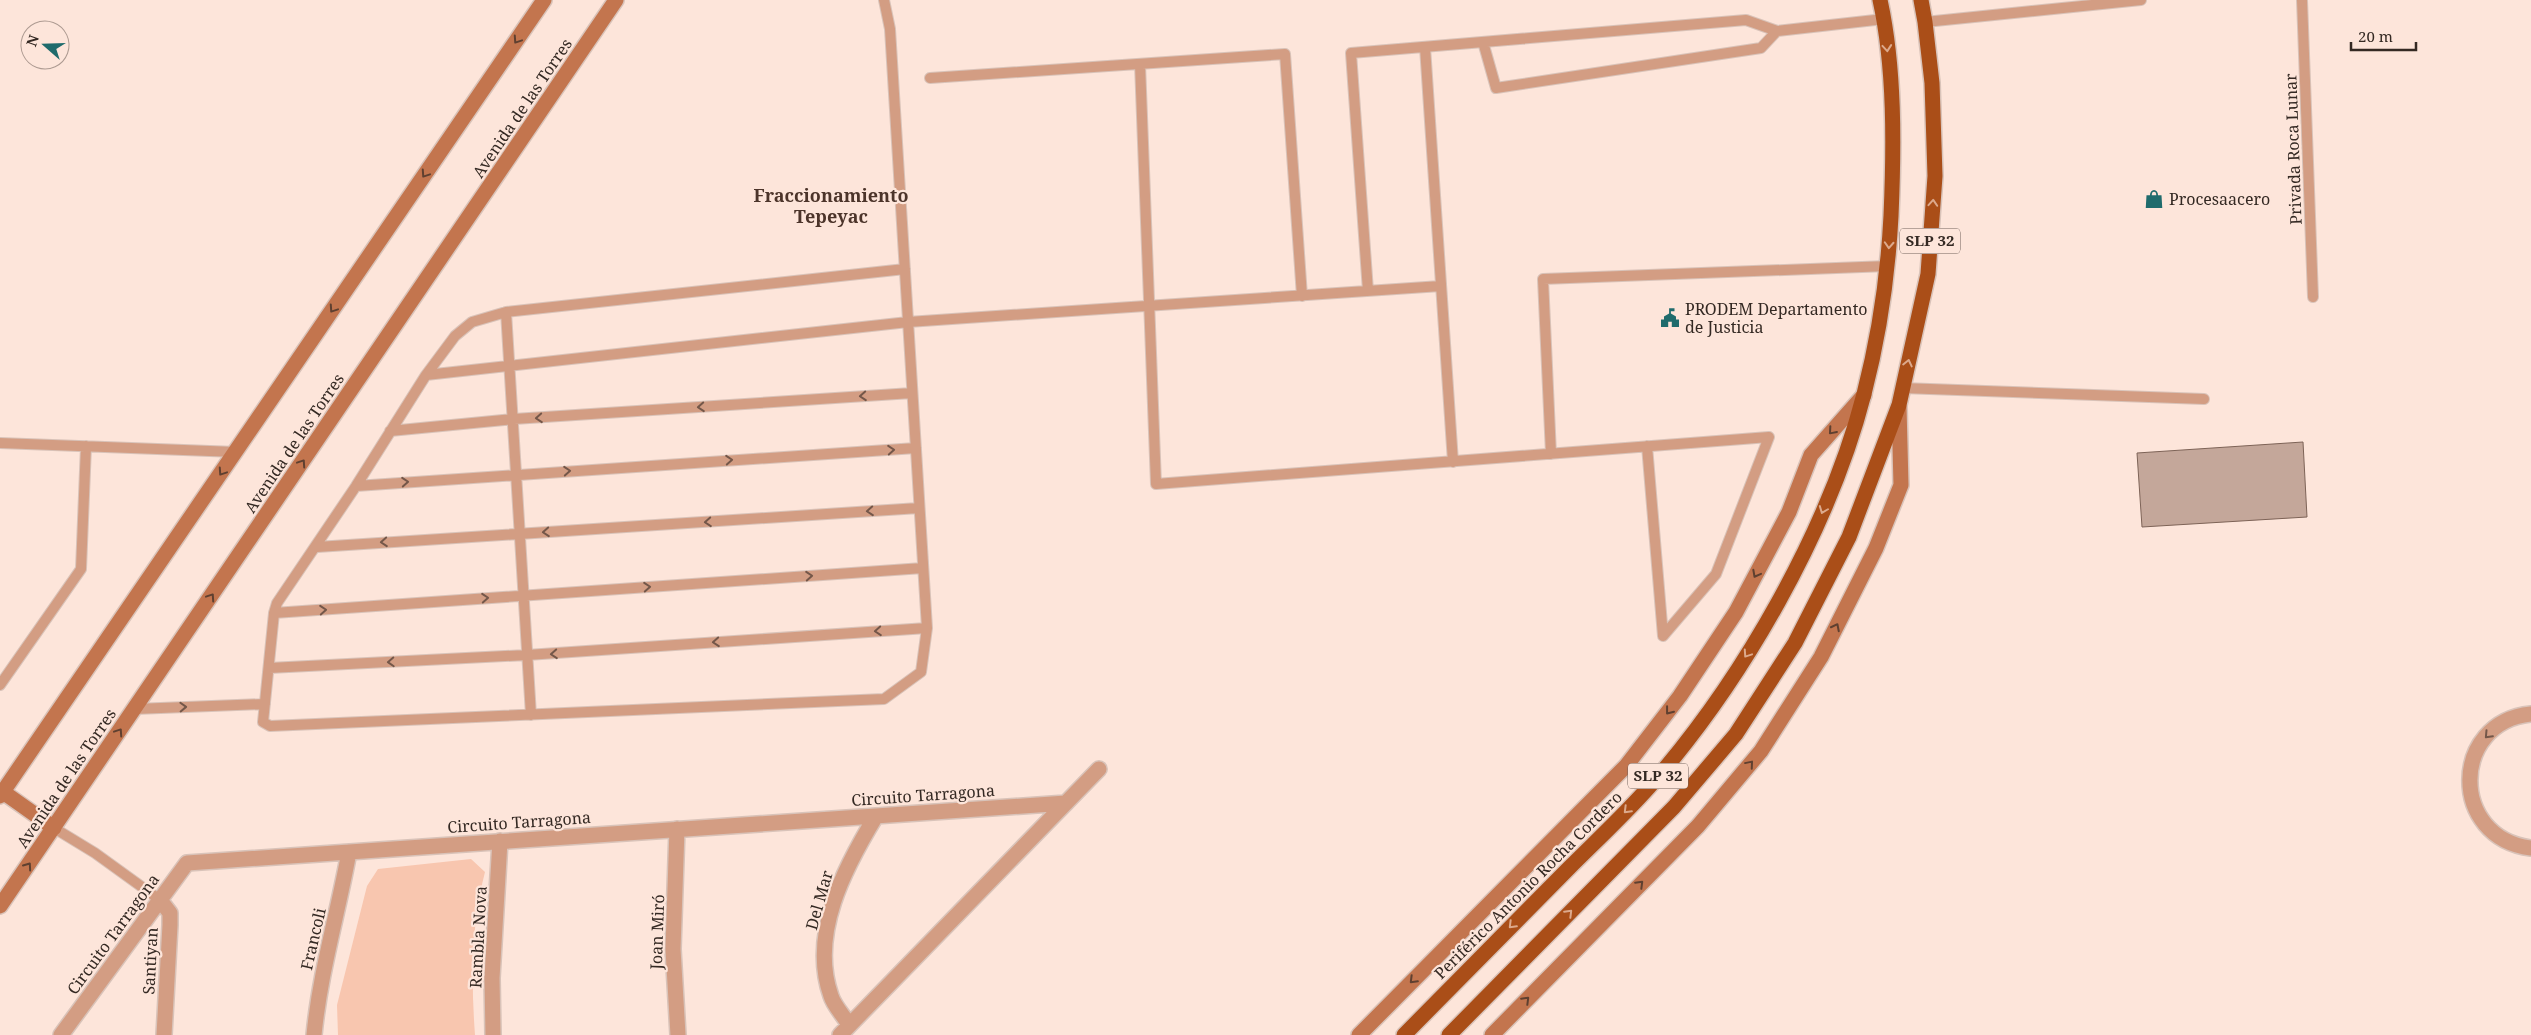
<svg xmlns="http://www.w3.org/2000/svg" width="2531" height="1035" viewBox="0 0 2531 1035" font-family="'Noto Serif',serif">
  <style>
    .green { fill: #f8c6af }
    .building { fill: #c4a79a; stroke: #7d6357 }
    .lines { fill: none; stroke-linecap: round; stroke-linejoin: round }
    .service-casing { stroke: #d9c3b9; stroke-width: 12 }
    .minor-casing { stroke: #d9c3b9; stroke-width: 18 }
    .secondary-casing { stroke: #d9c3b9; stroke-width: 18 }
    .trunk-casing { stroke: #d9c3b9; stroke-width: 18 }
    .service { stroke: #d39d83; stroke-width: 10 }
    .minor { stroke: #d39d83; stroke-width: 15 }
    .secondary { stroke: #c3754e; stroke-width: 15 }
    .trunk { stroke: #aa4e18; stroke-width: 15 }
    .oneway { stroke: #5f4030 }
    .oneway2 { stroke: #dca98c }
    .oneway3 { stroke: #745749 }
    .labels { text-anchor: middle; stroke-width: 4.5; stroke-linejoin: round; paint-order: stroke }
    .shield { fill: #fde5da; stroke: #70615a; stroke-width: 1 }
    .shield-label { font-size: 15px; font-weight: bold; fill: #342923 }
    .street-label { font-size: 16px; fill: #342923; stroke: #fde5da }
    .poi-label { font-size: 16px; fill: #342923; stroke: #fde5da; text-anchor: start }
    .neighbourhood-label { font-size: 18px; font-weight: bold; fill: #4c342a; stroke: #fde5da }
  </style>
  <rect width="100%" height="100%" fill="#fde5da"/>
  <path class="green" d="M471 859 485 872C471 925 471 980 475 1035H338L337 1005 367 886 378 869Z"/>
  <path class="building" d="M2303 442 2307 517 2142 527 2137 453Z"/>
  <g class="lines">
    <g class="service-casing">
      <path id="service" d="M884 0 890 29 927 628 921 672 884 699 270 726 263 722 274 613 277 603 356 486 426 375 455 336 472 322 506 312 905 269
        M2302 0 2313 297
        M1925 22 2141 0
        M1483 42 1496 88 1761 48 1777 31
        M1425 47 1453 462
        M1140 64 1156 484 1769 437 1716 574 1663 636
        M930 78 1285 54 1302 296
        M1368 291 1351 53 1746 20 1777 31 1884 19
        M506 312 531 715
        M426 375 908 322 1441 286
        M1902 388 2204 399
        M390 431 514 419 912 393
        M0 443 236 452
        M1647 446 1663 636
        M1551 454 1543 279 1888 266
        M356 486 916 448
        M317 547 919 508
        M274 613 923 568
        M269 668 527 655 927 628
        M0 685 81 569 86 446
        M135 709 265 704
        M54 828 95 853 160 900"/>
    </g>
    <g class="minor-casing">
      <path id="minor" d="M2531 714C2450 722 2449 838 2531 848
        M677 829 673 949 678 1035
        M160 900 170 913V925L164 1035
        M849 1025C844 1016 834 1006 831 996 809 934 845 867 876 816
        M61 1035 187 863 1066 803
        M314 1035C320 972 338 913 349 852
        M493 1035 492 978 500 841
        M840 1035 1099 769"/>
    </g>
    <g class="secondary-casing">
      <path id="secondary" d="M3 792 54 828
        M0 796 544 0
        M0 906 616 0
        M1359 1035 1626 766 1680 696 1736 612 1789 512 1811 455 1864 395
        M1492 1035 1698 826 1761 751 1821 657 1876 548 1901 485 1899 407"/>
    </g>
    <g class="trunk-casing">
      <path id="trunk" d="M1404 1035C1459 979 1514 924 1569 868 1596 841 1624 815 1649 787 1742 682 1829 530 1864 394 1879 336 1888 275 1891 216 1894 147 1895 68 1880 0
        M1449 1035 1674 807 1736 734 1795 643 1849 537 1899 405 1928 274 1935 176 1932 83 1925 22 1921 0"/>
    </g>
    <use href="#service" class="service"/>
    <use href="#minor" class="minor"/>
    <use href="#secondary" class="secondary"/>
    <use href="#trunk" class="trunk"/>
  </g>
  <defs><path id="oneway-chevron" d="M-2-3.5L2.5 0L-2 3.5" fill="none" stroke-width="1.6" stroke-linecap="round" stroke-linejoin="round" transform="scale(1.25)"/></defs>
  <g class="oneway">
    <use href="#oneway-chevron" transform="translate(517 40) rotate(124)"/>
    <use href="#oneway-chevron" transform="translate(425 174) rotate(124)"/>
    <use href="#oneway-chevron" transform="translate(333 309) rotate(124)"/>
    <use href="#oneway-chevron" transform="translate(1832 431) rotate(131)"/>
    <use href="#oneway-chevron" transform="translate(302 463) rotate(-56)"/>
    <use href="#oneway-chevron" transform="translate(222 472) rotate(124)"/>
    <use href="#oneway-chevron" transform="translate(1756 574) rotate(118)"/>
    <use href="#oneway-chevron" transform="translate(211 597) rotate(-56)"/>
    <use href="#oneway-chevron" transform="translate(1836 627) rotate(-63)"/>
    <use href="#oneway-chevron" transform="translate(1669 711) rotate(128)"/>
    <use href="#oneway-chevron" transform="translate(119 732) rotate(-56)"/>
    <use href="#oneway-chevron" transform="translate(1750 764) rotate(-50)"/>
    <use href="#oneway-chevron" transform="translate(28 866) rotate(-55)"/>
    <use href="#oneway-chevron" transform="translate(1640 884) rotate(-45)"/>
    <use href="#oneway-chevron" transform="translate(1413 980) rotate(135)"/>
    <use href="#oneway-chevron" transform="translate(1526 1000) rotate(-45)"/>
  </g>
  <g class="oneway2">
    <use href="#oneway-chevron" transform="translate(1887 48) rotate(85)"/>
    <use href="#oneway-chevron" transform="translate(1933 203) rotate(-86)"/>
    <use href="#oneway-chevron" transform="translate(1889 245) rotate(93)"/>
    <use href="#oneway-chevron" transform="translate(1908 363) rotate(-77)"/>
    <use href="#oneway-chevron" transform="translate(1823 510) rotate(111)"/>
    <use href="#oneway-chevron" transform="translate(1747 654) rotate(124)"/>
    <use href="#oneway-chevron" transform="translate(1627 810) rotate(135)"/>
    <use href="#oneway-chevron" transform="translate(1569 913) rotate(-45)"/>
    <use href="#oneway-chevron" transform="translate(1512 925) rotate(135)"/>
  </g>
  <g class="oneway3">
    <use href="#oneway-chevron" transform="translate(863 396) rotate(176)"/>
    <use href="#oneway-chevron" transform="translate(701 407) rotate(176)"/>
    <use href="#oneway-chevron" transform="translate(539 418) rotate(176)"/>
    <use href="#oneway-chevron" transform="translate(891 450) rotate(-4)"/>
    <use href="#oneway-chevron" transform="translate(729 460) rotate(-4)"/>
    <use href="#oneway-chevron" transform="translate(567 471) rotate(-4)"/>
    <use href="#oneway-chevron" transform="translate(405 482) rotate(-4)"/>
    <use href="#oneway-chevron" transform="translate(870 511) rotate(176)"/>
    <use href="#oneway-chevron" transform="translate(708 522) rotate(176)"/>
    <use href="#oneway-chevron" transform="translate(546 532) rotate(176)"/>
    <use href="#oneway-chevron" transform="translate(384 542) rotate(176)"/>
    <use href="#oneway-chevron" transform="translate(809 576) rotate(-4)"/>
    <use href="#oneway-chevron" transform="translate(647 587) rotate(-4)"/>
    <use href="#oneway-chevron" transform="translate(485 598) rotate(-4)"/>
    <use href="#oneway-chevron" transform="translate(323 610) rotate(-4)"/>
    <use href="#oneway-chevron" transform="translate(878 631) rotate(176)"/>
    <use href="#oneway-chevron" transform="translate(716 642) rotate(176)"/>
    <use href="#oneway-chevron" transform="translate(554 654) rotate(176)"/>
    <use href="#oneway-chevron" transform="translate(391 662) rotate(177)"/>
    <use href="#oneway-chevron" transform="translate(183 707) rotate(-2)"/>
    <use href="#oneway-chevron" transform="translate(2488 735) rotate(133)"/>
  </g>
  <defs>
    <g id="shop-bare" transform="scale(1.5)"><path d="M-5-2.5h2.3a2.7 3.5 0 0 1 5.4 0H5L5.5 6h-11ZM-1.5-2.5h3a1.5 2.3 0 0 0-3 0Z" fill="#1f6b6c" stroke="#fde5da" stroke-width="2.5" paint-order="stroke"/></g>
    <g id="civic-bare" transform="scale(1.5)"><path d="M-.6-6.5H3V-4.5H.6V-3L4-1V1h2V6H-6V1h2V-1L-.6-3ZM-1.2 2.5V6h2.4V2.5Z" fill="#1f6b6c" stroke="#fde5da" stroke-width="2.5" paint-order="stroke"/></g>
  </defs>
  <g fill-rule="evenodd">
    <use href="#shop-bare" x="2154" y="199"/>
    <use href="#civic-bare" x="1670" y="318"/>
  </g>
  <g class="labels">
    <g class="shield">
      <rect x="1900" y="228.5" width="60" height="25" rx="4"/>
      <rect x="1628" y="763.5" width="60" height="25" rx="4"/>
    </g>
    <g class="shield-label">
      <text x="1930" y="246">SLP 32</text>
      <text x="1658" y="781">SLP 32</text>
    </g>
    <g class="street-label">
      <text transform="translate(522 108) rotate(-56)" y="6">Avenida de las Torres</text>
      <text transform="translate(2293 149) rotate(-92)" y="6">Privada Roca Lunar</text>
      <text transform="translate(294 443) rotate(-56)" y="6">Avenida de las Torres</text>
      <text transform="translate(66 778) rotate(-56)" y="6">Avenida de las Torres</text>
      <text transform="translate(923 795) rotate(-4)" y="6">Circuito Tarragona</text>
      <text transform="translate(519 822) rotate(-4)" y="6">Circuito Tarragona</text>
      <text transform="translate(1528 885) rotate(-45)" y="6">Periférico Antonio Rocha Cordero</text>
      <text transform="translate(819 900) rotate(-74)" y="6">Del Mar</text>
      <text transform="translate(657 932) rotate(-88)" y="6">Joan Miró</text>
      <text transform="translate(113 934) rotate(-54)" y="6">Circuito Tarragona</text>
      <text transform="translate(478 937) rotate(-87)" y="6">Rambla Nova</text>
      <text transform="translate(313 939) rotate(-77)" y="6">Francoli</text>
      <text transform="translate(150 961) rotate(-87)" y="6">Santiyan</text>
    </g>
    <g class="poi-label">
      <text x="2169" y="205">Procesaacero</text>
      <text x="1685" y="315">PRODEM Departamento<tspan x="1685" dy="18">de Justicia</tspan></text>
    </g>
    <g class="neighbourhood-label">
      <text x="831" y="202">Fraccionamiento<tspan x="831" dy="21">Tepeyac</tspan></text>
    </g>
  </g>
  <g transform="translate(45 45) rotate(290)"><circle r="24" fill="#fde5da" stroke="#ad9a91"/>
  <path d="M0-4L9 19L0 12L-9 19Z" fill="#1f6b6c"/>
  <text y="-8" font-size="14" font-weight="bold" text-anchor="middle" fill="#342923">N</text>
  </g>
  <path d="M2351 42v8h65v-8" fill="none" stroke="#342923" stroke-width="2.5"/>
  <text x="2358" y="42" font-size="15" fill="#342923" stroke="#fde5da" stroke-width="4" paint-order="stroke">20 m</text>
</svg>
